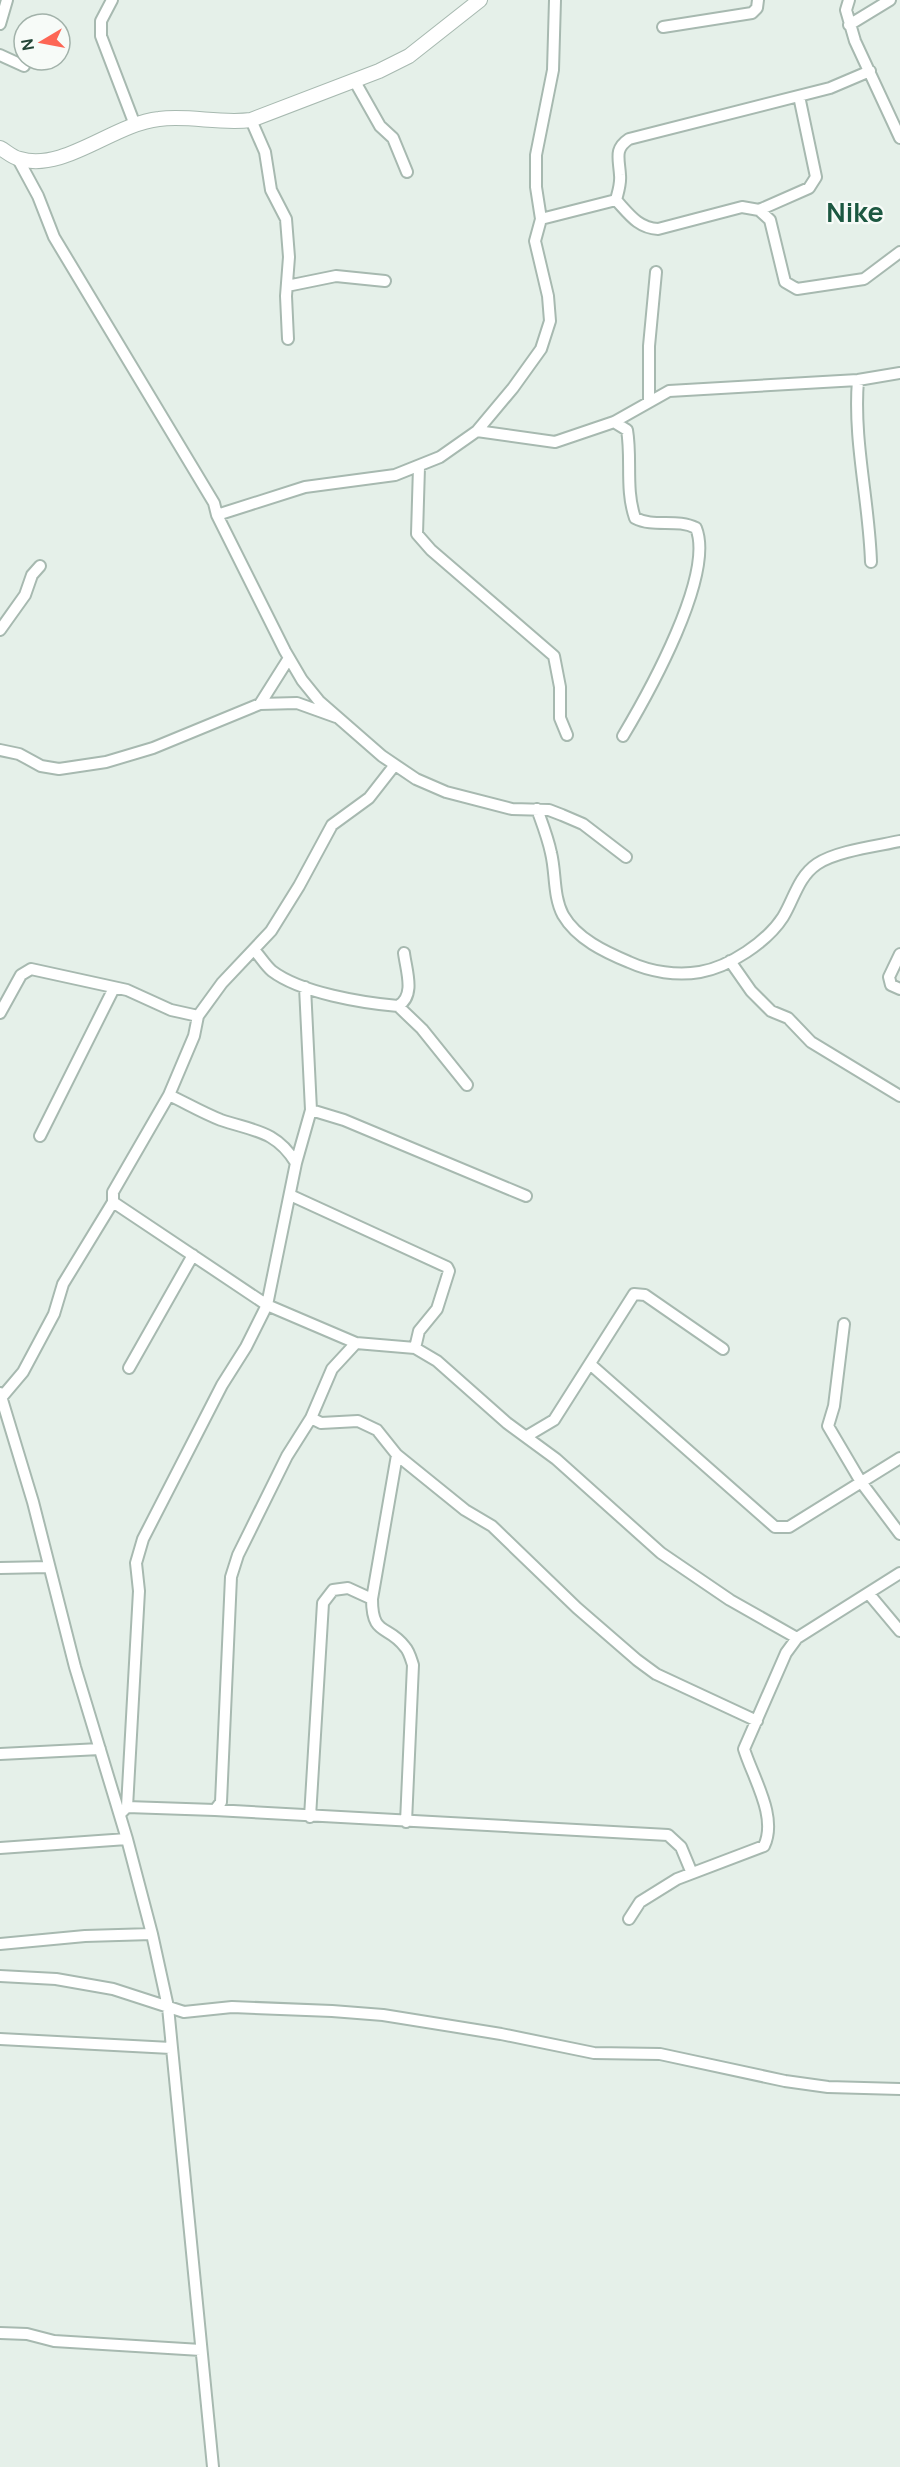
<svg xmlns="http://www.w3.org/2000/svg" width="900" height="2467" viewBox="0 0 900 2467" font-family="Manrope,sans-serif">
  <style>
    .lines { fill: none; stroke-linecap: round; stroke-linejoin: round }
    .minor-casing { stroke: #a7b9b0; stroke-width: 14 }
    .tertiary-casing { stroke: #a7b9b0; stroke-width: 16 }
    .minor { stroke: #fff; stroke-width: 10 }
    .tertiary { stroke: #fff; stroke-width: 14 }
    .labels { text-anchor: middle; stroke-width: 4.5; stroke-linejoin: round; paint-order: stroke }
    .district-label { font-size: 27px; font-weight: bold; fill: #1c5841; stroke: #f7fbf8 }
  </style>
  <rect width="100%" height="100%" fill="#e5f0e9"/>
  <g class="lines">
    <g class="minor-casing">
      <path id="minor" d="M112 0 101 21V36L135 125
        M849 0 846 10 855 41 900 138
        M0 24 7 0
        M849 25 890 0
        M663 27 752 13 757 8 758 0
        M0 55 24 66
        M354 80 380 126 393 138 407 172
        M251 120 265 152 271 190 286 219 289 257 286 296 288 339
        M18 159 38 196 54 237 214 503 217 515 285 651 302 680 319 701 382 756 416 779 446 792 512 809 549 810 562 815 583 824 626 857
        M616 200C629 214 638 228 658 229L742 207 759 210 770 220 785 282 797 289 864 279 900 252
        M616 200C618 192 621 184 620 175 619 158 614 149 629 139L830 88 870 71
        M759 210 809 188 816 177 799 96
        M541 219 616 200
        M287 286 336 276 385 281
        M858 380C853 441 869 500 871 562
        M649 402V346L656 272
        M614 422 627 430C632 459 625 489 635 518 654 528 677 518 696 528 715 575 648 694 623 736
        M477 431 555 442 614 422 669 391 858 380 900 373
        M419 467 417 534 431 550 554 656 560 687V718L567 735
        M217 515 305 487 395 475 440 457 477 431 513 388 541 349 550 321 548 296 535 241 541 219 536 187V155L553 70 555 0
        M0 630 25 595 32 575 40 566
        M260 704 289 658
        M0 750 19 754 41 766 59 769 106 762 153 748 260 704 297 703 336 717
        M537 809C542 823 548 838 551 853 556 873 553 896 563 915 577 939 605 952 629 962 651 972 677 976 700 972 729 967 767 942 783 917 794 899 798 877 817 864 836 851 877 846 900 841
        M254 950C260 956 265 965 272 971 301 993 363 1003 398 1006 416 996 406 970 404 953
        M900 954 889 977 891 985 900 989
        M730 961 751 991 771 1011 788 1018 811 1042 900 1096
        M398 1006 422 1029 467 1085
        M0 1013 21 975 31 969 127 990 171 1010 198 1016
        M311 1110 344 1120 526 1196
        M40 1136 114 988
        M296 1163 311 1110 305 987
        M290 1195 447 1267 449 1271 437 1309 419 1331 415 1348
        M113 1202 267 1305 356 1343 415 1348 437 1361 507 1423 556 1459 661 1553 730 1600 797 1638
        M844 1324 834 1406 828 1426 861 1482 900 1534
        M590 1364 775 1527H789L900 1458
        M129 1368 193 1255
        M0 1393 33 1502 75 1667 127 1839 152 1934 168 2007 213 2467
        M1 1398 23 1372 54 1314 63 1284 113 1202V1192L169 1095 194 1036 198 1016 222 983 271 931 299 886 332 825 369 798 394 766
        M311 1418 321 1423 358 1421 377 1430 397 1455 465 1510 492 1526 577 1608 637 1660 656 1674 757 1721
        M527 1436 554 1420 634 1294 645 1295 723 1349
        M397 1455 372 1599C372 1637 388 1624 405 1647 409 1651 411 1659 413 1665L406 1822
        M0 1568 49 1567
        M869 1594 900 1631
        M0 1754 100 1749
        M127 1807 215 1810 221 1802 231 1577 238 1555 287 1456 311 1418 332 1369 356 1343
        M215 1810 668 1835 681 1847 691 1871
        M120 1814 127 1807 139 1591 136 1563 143 1539 222 1385 246 1347 267 1305 296 1163C276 1130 253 1131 221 1120 203 1113 186 1103 169 1095
        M310 1817 323 1603 333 1590 348 1588 372 1599
        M0 1848 127 1839
        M629 1919 640 1902 677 1879 764 1846C778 1817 753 1778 744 1749L786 1653 797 1638 900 1573
        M0 1944 85 1936 152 1934
        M0 1976 56 1979 113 1989 184 2012 232 2007 332 2011 383 2015 501 2034 594 2053 660 2054 785 2081 828 2087 900 2089
        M0 2039 171 2048
        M0 2333 27 2334 54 2341 201 2350"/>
    </g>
    <g class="tertiary-casing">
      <path id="tertiary" d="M0 148C6 151 13 158 20 159 64 172 113 124 159 119 189 115 220 124 251 120L379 71 409 56 480 0"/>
    </g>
    <use href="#minor" class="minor"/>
    <use href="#tertiary" class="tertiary"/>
  </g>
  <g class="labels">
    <g class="district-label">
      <text x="855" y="222">Nike</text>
    </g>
  </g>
  <g transform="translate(42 42) rotate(260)"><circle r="28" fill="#f7fbf8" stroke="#a2b2aa" stroke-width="1.5"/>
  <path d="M0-4.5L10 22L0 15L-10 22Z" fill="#fd6655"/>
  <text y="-9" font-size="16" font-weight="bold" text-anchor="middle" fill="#224436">N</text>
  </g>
</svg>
